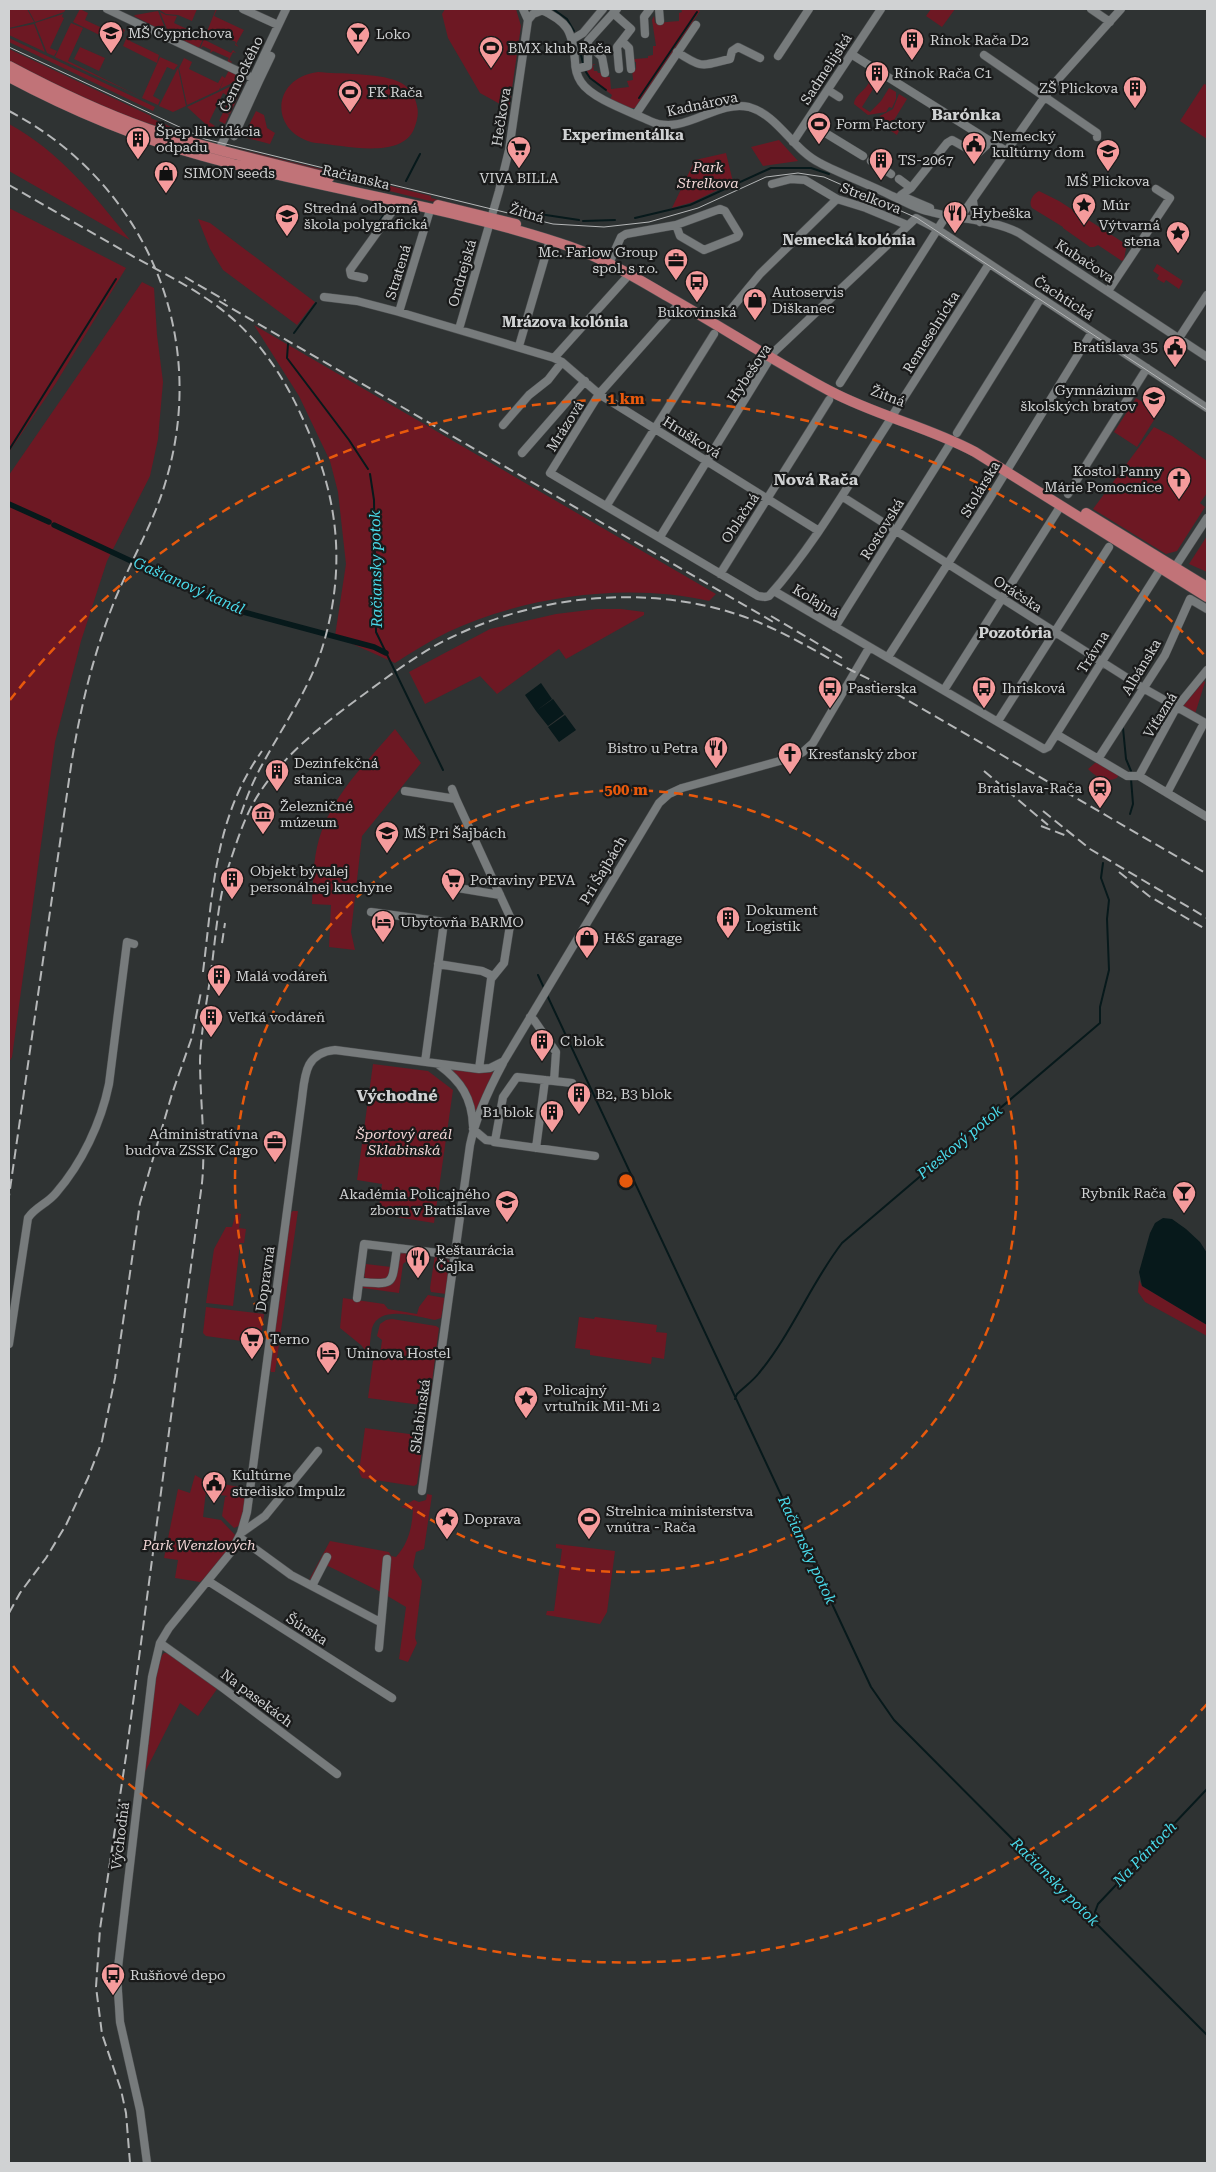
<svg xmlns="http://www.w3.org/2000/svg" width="1216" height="2172" viewBox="0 0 1216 2172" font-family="'Roboto Serif',serif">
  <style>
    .green { fill: #6d1823 }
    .water { fill: #07191b }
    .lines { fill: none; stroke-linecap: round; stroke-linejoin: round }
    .stream { stroke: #07191b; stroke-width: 2 }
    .canal { stroke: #07191b; stroke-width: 5.5 }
    .minor-casing { stroke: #4b4e4f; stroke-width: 9 }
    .major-casing { stroke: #4b4e4f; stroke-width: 11 }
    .minor { stroke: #777b7c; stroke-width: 8 }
    .major { stroke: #c17378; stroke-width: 10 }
    .tram { stroke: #b5b7b8; stroke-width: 1 }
    .rail { stroke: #b5b7b8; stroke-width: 2; stroke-dasharray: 10 5; stroke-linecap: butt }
    .ring { fill: none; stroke: #e8590c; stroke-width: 2.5; stroke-dasharray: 9 6 }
    .labels { text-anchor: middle; stroke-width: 4.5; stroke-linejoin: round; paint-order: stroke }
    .poi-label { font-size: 14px; fill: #d0d2d3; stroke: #191a1a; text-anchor: start }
    .street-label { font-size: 14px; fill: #d0d2d3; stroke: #191a1a }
    .park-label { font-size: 14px; font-style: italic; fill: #f2d6d6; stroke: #191a1a }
    .neighbourhood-label { font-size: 15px; font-weight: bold; fill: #d0d2d3; stroke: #191a1a }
    .water-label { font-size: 15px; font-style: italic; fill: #4adbeb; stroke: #191a1a }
    .quarter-label { font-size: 16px; font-weight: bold; fill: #d0d2d3; stroke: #191a1a }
    .centre { fill: #e8590c; stroke: #191a1a; stroke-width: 2.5 }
    .ring-label { font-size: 15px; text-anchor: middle; font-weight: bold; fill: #e8590c; stroke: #191a1a; stroke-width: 4.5; stroke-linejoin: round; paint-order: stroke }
  </style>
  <rect width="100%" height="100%" fill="#2f3333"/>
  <path class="green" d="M9 9H27L34 22 9 28Z
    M28 9H66L64 12 35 22Z
    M80 9 88 13 85 20 115 34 119 27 125 30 123 34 119 32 118 35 122 37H117L115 40 119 42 118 44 73 22Z
    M158 9H197L192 21 178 15 166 14Z
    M216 9H217L214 16 244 30 248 23 236 44 239 47 235 45 236 42 210 30 205 40 231 53 233 50 236 53 233 52 229 60 232 62 231 63 227 62 229 58 213 51 210 53 211 50 203 46 200 49Z
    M445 9H516L521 26 509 109 480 93 448 38 442 14Z
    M681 9H696L700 11 638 104 635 108H630L610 100 612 95 591 79 587 71 591 68 593 64H596L593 65 594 71H597L598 73H603L604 77H610L611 89 629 87 627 81 633 80 632 69H636V62H632L634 59 648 58V56L653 55V46H656L652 20 654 16 655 23 679 21V13L682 12Z
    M931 9H955L942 27 926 16Z
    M158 11 167 33 134 16 135 15Z
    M160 12 166 15 177 16 174 23 204 37 199 48 169 34Z
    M63 14 62 17 64 18 50 48 57 51 54 56 47 53 35 23Z
    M71 23 83 28 68 61 141 97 55 57Z
    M34 24 45 52 9 35V29Z
    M129 32 133 34 130 41 159 55 157 63 123 46Z
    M9 38 155 107 153 111 9 42Z
    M80 47 105 58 99 71 74 59Z
    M9 49 151 116V118L202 141 128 118 9 63Z
    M160 57 178 65 174 70 167 67 153 96 160 100 158 105 142 98Z
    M184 58 192 62 189 69 218 83 222 76 225 78 229 70 244 77 220 89 224 79 219 90 187 105 179 68Z
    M178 68 186 106 173 112 159 106Z
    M318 72C339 74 378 73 397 81 408 85 415 95 417 106 419 114 417 121 414 129 401 160 343 145 316 143 269 134 270 78 318 72Z
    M870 75 878 81 862 107 870 112 881 101 889 88 896 92V99L892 108 889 107 886 112 868 115 854 104C855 92 871 90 870 75Z
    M246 79 230 114 226 113 229 115 225 124 219 121 228 102 230 103 228 101 230 97 223 93 209 122 215 126 211 129 187 107Z
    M1204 84 1207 85V139L1180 121Z
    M899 94 907 99 891 125 899 131 897 135 878 122 880 116 893 109Z
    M256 111 264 115 267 128 275 133 270 144 243 137Z
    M9 124C59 151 95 196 130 240L9 171Z
    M779 140 798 161 763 166 751 147Z
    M230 147 431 196V198L486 211 430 201 333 177Z
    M726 153 733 182 693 202 672 208 695 160Z
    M1039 191 1059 201 1124 243 1126 248 1124 260 1122 261 1098 245 1094 247H1090L1063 228V227L1032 208C1028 202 1033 194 1039 191Z
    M9 208 126 268 56 383 9 452Z
    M198 219 210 223 315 302 297 325 223 270 210 249Z
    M1157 264 1183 281 1179 289 1166 280 1164 283 1157 279 1159 275 1153 271Z
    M142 282 154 288 157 335 163 382 158 439 150 476 107 561 81 641 55 742 12 1057 9 1062V475Z
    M254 325 716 594 709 601C626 582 525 596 448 632 430 641 412 652 395 663L335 636 346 564 338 492 330 461 299 396Z
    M1136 398 1159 412 1137 447 1114 432Z
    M1154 427 1172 436 1207 461V493L1200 503 1205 507 1177 551 1166 554 1093 509Z
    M1207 536V572L1189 564Z
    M597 609H621L644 612V615L566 659 559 649 497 694 480 676 425 704 409 672 490 629 556 614Z
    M1204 681 1205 682 1195 714 1182 707Z
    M395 729 421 763 362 836 351 932 355 950 329 947 331 905 312 904C313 883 313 860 319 839 332 795 366 763 395 729Z
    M1095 763H1098L1119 774 1117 778C1106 783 1096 777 1088 769Z
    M373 1064 428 1071 453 1090 434 1223 378 1214 382 1184 357 1180Z
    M448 1069 484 1073 494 1072 475 1116C472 1095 464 1082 448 1069Z
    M293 1211H298L275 1372H271L269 1365 290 1213Z
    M236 1213 241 1214 239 1228 246 1229 244 1243H240L233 1306 206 1303 214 1249 226 1227H232Z
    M399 1252H406L408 1260 403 1264 399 1293 363 1288V1285C399 1289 395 1284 399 1252Z
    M435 1255 444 1256 449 1261 446 1294 431 1292 430 1288Z
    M366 1264 391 1267 390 1277 386 1281 366 1279 364 1276Z
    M1139 1280 1142 1286 1207 1325V1336L1145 1302 1138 1292Z
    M428 1295 445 1298 441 1318 435 1320C417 1317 380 1304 372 1328 370 1337 370 1347 369 1355L361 1345 340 1328 343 1298 384 1304 388 1309 417 1314 419 1307Z
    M206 1307 264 1314 260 1348H255L256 1343 206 1336 203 1333Z
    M579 1317 594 1319 595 1317 657 1325 656 1332 667 1333 664 1359 652 1357 651 1364 590 1355V1350L575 1348Z
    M392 1319 436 1326 439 1328 430 1397 422 1396 421 1405 368 1398 373 1361 380 1355 382 1340 377 1336 380 1324 386 1320Z
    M365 1428 424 1436 417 1484 414 1486 362 1478 359 1472Z
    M195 1475 207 1482 203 1517 221 1520 236 1536 218 1565 200 1582 175 1578 178 1560 164 1558 178 1489 190 1493Z
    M213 1482 244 1488 247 1493 241 1525 234 1528 222 1516 225 1497 228 1496 211 1494Z
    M427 1494 432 1495 424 1549 416 1552 413 1567 422 1581 415 1638 417 1643 408 1662 399 1659 406 1607 379 1591 328 1566 309 1580 330 1541 389 1552 391 1556 396 1557C408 1544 412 1528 413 1510L401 1507 414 1500 419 1502 426 1500Z
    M556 1544 615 1551 607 1612 600 1624 546 1615 547 1611H554L562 1549 556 1548Z
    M164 1653H168L217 1689 198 1716 180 1703 143 1776C145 1757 154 1661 164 1653Z"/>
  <path class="water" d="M541 683 552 699 536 711 525 695Z
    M553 699 564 714 548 726 536 711Z
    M565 715 576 730 559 742 548 727Z
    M1163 1218 1172 1219 1186 1229 1200 1242 1207 1253V1325L1142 1286 1139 1272 1150 1233 1155 1223Z"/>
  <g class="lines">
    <path class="stream" d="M553 9 567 19 574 31
      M578 43 583 63
      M586 72 590 78 606 90
      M639 98 697 12
      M406 181 420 154
      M526 212 579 220
      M635 218 690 205 771 168H811L829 174
      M380 220 386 212
      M583 221 615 220
      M294 333 316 303
      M288 344 287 358 349 440 368 469
      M9 450 116 279
      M370 474 374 500 376 632 443 770
      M1123 728 1126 759 1131 771
      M1130 814 1133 804 1131 779
      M538 975 544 988
      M547 995 871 1687 894 1720 1207 2035
      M735 1399 737 1394C744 1387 753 1381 759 1373 792 1333 811 1283 842 1243L1100 1023V1007L1109 970 1107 919 1109 900 1101 878 1103 863
      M1097 1925 1095 1912 1098 1904 1207 1789"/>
    <path class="canal" d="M9 504 49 522
      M54 525 236 610 374 647 386 653"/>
    <g class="minor-casing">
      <path id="minor" d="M107 9 259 81 271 56
        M243 9 278 25
        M540 9C568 22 572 30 575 61 575 68 577 76 581 82 592 99 631 112 650 121 684 137 716 99 749 107 778 115 793 150 820 163 843 175 868 184 892 196 904 201 915 208 927 211 956 220 991 218 1019 233L1207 357
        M659 9 660 21
        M1091 9 1110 22
        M613 13 631 29 617 47 619 69
        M528 20 533 14 543 10
        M645 34 644 17 650 9
        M573 39 583 33 603 9
        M622 41 629 48 631 69
        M587 49H593L602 57 605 73
        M677 52C703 69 701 66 730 59L732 51 738 47 760 58
        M851 54 1006 151
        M984 55 1097 133V137
        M778 56 809 9
        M576 69 588 66V41L617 9
        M828 90 839 97
        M636 114 696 25
        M807 122 819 129
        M827 134 863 156
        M234 136 259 81
        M793 142 881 9
        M219 150 286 9
        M871 161 891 174
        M899 179 911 188
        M772 184 791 179 805 180 837 199 866 208 907 225
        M901 195 911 188 947 143 952 140 977 154 990 142
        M904 197 930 208
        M973 201 975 216 980 222
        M959 219 1053 85 1121 9
        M611 259 621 237 626 234 676 225 720 209 725 211 739 234 737 237 704 250 680 236 676 225
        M364 278 351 275 350 270 399 202
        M1108 291 1170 198 1156 189
        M324 297 357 301 399 312 554 358 562 362 599 394 819 531
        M680 303 599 394 550 473 758 596 765 597 769 596C817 542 852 478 892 417
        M399 312 430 210
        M727 314 760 274 837 199
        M459 329 499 191 509 150 528 20 523 9
        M1179 338 1207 295
        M519 346 550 240
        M554 358 627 277
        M840 383 946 216
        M894 413 989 264
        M503 425 529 395 548 380 562 362
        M957 433 1041 298
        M522 453 585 381
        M1068 494 1147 368
        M843 497 1143 688 1207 724
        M607 505 714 334
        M660 537 774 352 916 218 937 229 1207 408
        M1175 567 1207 518
        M720 574 829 400
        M774 591 1044 749 1048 747 1161 568
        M835 627 950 444
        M888 657 988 501 1092 332
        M944 690 1058 510
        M998 721 1109 547
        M1056 734 1127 776H1139L1207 817
        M1098 759 1165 655 1190 599 1207 609
        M1139 776 1176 708 1207 670
        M452 789 456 799
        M405 791 456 799 511 919 504 963 491 979 479 1069
        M1167 793 1204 723
        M458 888 500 895
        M371 912 444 922 425 1062
        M438 964 482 971 493 976
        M530 1017 534 1020 556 1052 554 1081
        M439 1065C461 1081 472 1098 473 1126
        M473 1129 486 1140 495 1141 503 1097 517 1077 572 1083
        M494 1142 595 1156
        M536 1148 545 1080
        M364 1244 397 1248C391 1285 397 1285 359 1282Z
        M397 1248 455 1255
        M357 1298 359 1282
        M9 1344 28 1218C35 1207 47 1204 56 1193 82 1163 101 1123 109 1084L127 942 134 944
        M422 1491 470 1145C476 1116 489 1089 503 1063
        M241 1533 247 1512 301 1106C305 1080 302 1053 335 1050L479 1069 490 1068 504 1061 659 803 669 794 682 788 794 757 803 752 813 743 869 648
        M239 1537 291 1575 380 1622
        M208 1581 392 1698
        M312 1586 327 1557
        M160 1643 223 1688 337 1774
        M379 1648 387 1559
        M147 2163 140 2110 120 2022 117 1976 152 1677 160 1643 169 1628 231 1552 241 1533 265 1516 318 1451"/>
    </g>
    <g class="major-casing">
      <path id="major" d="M9 66C54 90 100 112 148 129 207 149 269 162 329 178
        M9 77C71 110 135 137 203 156 320 189 443 205 559 243 598 255 633 276 667 296 722 327 775 362 830 391 877 416 929 427 975 452L1207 597
        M438 205 516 224
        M1086 513 1207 587"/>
    </g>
    <use href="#minor" class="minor"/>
    <use href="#major" class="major"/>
    <path class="tram" d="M9 47 205 139 553 224 604 227 649 222 698 208 766 177 798 173 824 177 917 218 1207 410"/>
    <path class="rail" d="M9 111C143 181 209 331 167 477 155 521 131 560 114 602 93 655 80 709 71 766L9 1196
      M9 185C51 209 94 234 136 258 167 275 199 291 226 313 260 341 284 377 302 417 337 492 347 561 324 642 311 687 284 724 262 765 253 781 246 799 240 817
      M185 277 226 301
      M219 301 775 623
      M771 616 842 658
      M883 686 1207 874
      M984 771 1048 825
      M1043 811 1090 849 1207 918
      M1041 826 1067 836
      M1119 872 1149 896 1207 930
      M222 943 225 923
      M203 972C213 893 214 818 262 751
      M9 1613 20 1593 46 1558 66 1525 88 1478 102 1441 115 1378 140 1203 172 1094 192 1037 201 992
      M130 2163 126 2113 121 2090 102 2034 96 1987 100 1929 126 1756 202 1183C206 1142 200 1101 200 1060 201 1031 207 1001 211 972 216 935 218 897 230 862 237 841 244 819 255 800 282 755 326 722 367 692 393 673 418 654 446 640 537 594 649 583 745 617 775 628 802 643 830 659 849 670 870 679 889 689"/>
  </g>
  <g class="ring">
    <circle cx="626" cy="1181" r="391"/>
    <path d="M1207 1704A782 782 0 0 1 10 1662M10 700A782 782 0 0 1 1207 658"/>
  </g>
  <defs>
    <g id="school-pin" transform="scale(1.25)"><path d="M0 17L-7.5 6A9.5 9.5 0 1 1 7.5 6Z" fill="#f59b9c" stroke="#191a1a"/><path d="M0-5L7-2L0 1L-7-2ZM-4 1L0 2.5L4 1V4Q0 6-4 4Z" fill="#111"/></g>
    <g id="bar-pin" transform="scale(1.25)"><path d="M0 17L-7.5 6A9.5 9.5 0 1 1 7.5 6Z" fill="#f59b9c" stroke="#191a1a"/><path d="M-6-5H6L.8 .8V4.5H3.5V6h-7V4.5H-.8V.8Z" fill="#111"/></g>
    <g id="building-pin" transform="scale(1.25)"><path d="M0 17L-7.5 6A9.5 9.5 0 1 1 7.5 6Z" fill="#f59b9c" stroke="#191a1a"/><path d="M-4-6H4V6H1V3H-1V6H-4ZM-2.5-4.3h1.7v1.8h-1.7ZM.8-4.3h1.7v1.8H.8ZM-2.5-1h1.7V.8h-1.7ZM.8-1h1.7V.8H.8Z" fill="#111"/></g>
    <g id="stadium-pin" transform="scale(1.25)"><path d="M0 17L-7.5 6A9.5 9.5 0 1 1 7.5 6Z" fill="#f59b9c" stroke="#191a1a"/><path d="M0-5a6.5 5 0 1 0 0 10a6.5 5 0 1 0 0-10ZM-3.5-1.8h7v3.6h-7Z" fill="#111"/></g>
    <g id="civic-pin" transform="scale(1.25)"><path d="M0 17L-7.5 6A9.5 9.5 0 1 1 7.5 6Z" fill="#f59b9c" stroke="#191a1a"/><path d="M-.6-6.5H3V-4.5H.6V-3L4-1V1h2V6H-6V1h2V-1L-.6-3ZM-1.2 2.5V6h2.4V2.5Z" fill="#111"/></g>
    <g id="supermarket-pin" transform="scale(1.25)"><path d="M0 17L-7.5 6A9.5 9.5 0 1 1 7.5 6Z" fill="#f59b9c" stroke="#191a1a"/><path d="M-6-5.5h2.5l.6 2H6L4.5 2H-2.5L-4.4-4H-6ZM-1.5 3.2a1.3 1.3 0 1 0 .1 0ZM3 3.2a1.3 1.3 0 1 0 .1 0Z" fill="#111"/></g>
    <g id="shop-pin" transform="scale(1.25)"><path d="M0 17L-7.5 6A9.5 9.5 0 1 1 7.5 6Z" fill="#f59b9c" stroke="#191a1a"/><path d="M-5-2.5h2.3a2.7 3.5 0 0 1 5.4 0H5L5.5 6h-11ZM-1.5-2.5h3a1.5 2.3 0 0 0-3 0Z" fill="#111"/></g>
    <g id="sight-pin" transform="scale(1.25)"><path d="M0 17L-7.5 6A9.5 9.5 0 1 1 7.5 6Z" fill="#f59b9c" stroke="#191a1a"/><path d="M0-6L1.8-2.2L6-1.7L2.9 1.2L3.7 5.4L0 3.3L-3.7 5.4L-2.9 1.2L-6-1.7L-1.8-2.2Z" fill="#111"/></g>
    <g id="restaurant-pin" transform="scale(1.25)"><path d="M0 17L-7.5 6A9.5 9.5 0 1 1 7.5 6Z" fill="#f59b9c" stroke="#191a1a"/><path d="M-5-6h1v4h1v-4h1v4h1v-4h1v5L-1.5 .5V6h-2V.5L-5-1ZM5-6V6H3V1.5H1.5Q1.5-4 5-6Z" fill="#111"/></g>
    <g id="office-pin" transform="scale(1.25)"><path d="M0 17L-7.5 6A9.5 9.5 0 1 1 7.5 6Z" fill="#f59b9c" stroke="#191a1a"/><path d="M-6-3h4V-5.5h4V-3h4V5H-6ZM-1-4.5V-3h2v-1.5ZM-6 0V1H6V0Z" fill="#111"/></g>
    <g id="bus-pin" transform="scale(1.25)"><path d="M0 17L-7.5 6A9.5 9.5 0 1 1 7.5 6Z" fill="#f59b9c" stroke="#191a1a"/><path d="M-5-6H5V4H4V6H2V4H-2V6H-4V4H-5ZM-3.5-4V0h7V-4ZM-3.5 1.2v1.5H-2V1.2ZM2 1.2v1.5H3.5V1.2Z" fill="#111"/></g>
    <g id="university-pin" transform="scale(1.25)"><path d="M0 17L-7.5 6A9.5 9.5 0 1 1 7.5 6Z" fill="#f59b9c" stroke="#191a1a"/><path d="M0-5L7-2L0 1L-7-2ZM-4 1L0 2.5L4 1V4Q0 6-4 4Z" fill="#111"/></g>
    <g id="church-pin" transform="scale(1.25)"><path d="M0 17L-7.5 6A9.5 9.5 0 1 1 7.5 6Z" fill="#f59b9c" stroke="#191a1a"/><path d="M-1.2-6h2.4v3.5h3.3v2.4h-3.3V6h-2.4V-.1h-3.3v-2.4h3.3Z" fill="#111"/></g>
    <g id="station-pin" transform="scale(1.25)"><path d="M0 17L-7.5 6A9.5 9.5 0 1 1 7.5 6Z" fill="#f59b9c" stroke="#191a1a"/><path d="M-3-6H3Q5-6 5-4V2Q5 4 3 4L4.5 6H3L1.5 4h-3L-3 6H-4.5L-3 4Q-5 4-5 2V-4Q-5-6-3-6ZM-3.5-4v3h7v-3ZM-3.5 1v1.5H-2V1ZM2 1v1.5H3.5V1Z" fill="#111"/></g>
    <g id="museum-pin" transform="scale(1.25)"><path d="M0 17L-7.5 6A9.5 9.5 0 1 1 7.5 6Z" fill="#f59b9c" stroke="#191a1a"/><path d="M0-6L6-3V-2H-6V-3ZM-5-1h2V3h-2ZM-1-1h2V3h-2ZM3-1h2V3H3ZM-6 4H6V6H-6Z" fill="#111"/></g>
    <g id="hotel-pin" transform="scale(1.25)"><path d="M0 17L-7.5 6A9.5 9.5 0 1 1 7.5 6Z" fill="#f59b9c" stroke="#191a1a"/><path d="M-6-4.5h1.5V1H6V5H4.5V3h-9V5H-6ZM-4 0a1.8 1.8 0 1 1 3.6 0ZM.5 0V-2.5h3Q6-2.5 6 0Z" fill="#111"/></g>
  </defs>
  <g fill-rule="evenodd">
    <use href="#school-pin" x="111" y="33"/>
    <use href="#bar-pin" x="358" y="34"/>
    <use href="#building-pin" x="912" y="40"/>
    <use href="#stadium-pin" x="491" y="48"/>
    <use href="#building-pin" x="877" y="73"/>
    <use href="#building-pin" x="1135" y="88"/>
    <use href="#stadium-pin" x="350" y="92"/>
    <use href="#stadium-pin" x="819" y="124"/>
    <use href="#building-pin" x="138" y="139"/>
    <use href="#civic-pin" x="974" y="144"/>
    <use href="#supermarket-pin" x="519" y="148"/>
    <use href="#school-pin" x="1108" y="151"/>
    <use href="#building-pin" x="881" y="160"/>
    <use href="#shop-pin" x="166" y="173"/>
    <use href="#sight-pin" x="1084" y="205"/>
    <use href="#restaurant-pin" x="955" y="213"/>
    <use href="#school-pin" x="287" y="216"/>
    <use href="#sight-pin" x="1178" y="233"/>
    <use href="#office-pin" x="676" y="260"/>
    <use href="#bus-pin" x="697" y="282"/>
    <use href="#shop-pin" x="755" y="300"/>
    <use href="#civic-pin" x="1175" y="347"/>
    <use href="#university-pin" x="1154" y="398"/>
    <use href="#church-pin" x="1179" y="479"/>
    <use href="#bus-pin" x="830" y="688"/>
    <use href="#bus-pin" x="984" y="688"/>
    <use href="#restaurant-pin" x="716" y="748"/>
    <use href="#church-pin" x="790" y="754"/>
    <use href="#building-pin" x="277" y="771"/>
    <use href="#station-pin" x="1100" y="788"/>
    <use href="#museum-pin" x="263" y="814"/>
    <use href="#school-pin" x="387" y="833"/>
    <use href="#building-pin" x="232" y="879"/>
    <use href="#supermarket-pin" x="453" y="880"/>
    <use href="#building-pin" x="728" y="918"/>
    <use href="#hotel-pin" x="383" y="922"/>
    <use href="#shop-pin" x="587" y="938"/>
    <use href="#building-pin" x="219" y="976"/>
    <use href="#building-pin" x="211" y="1017"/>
    <use href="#building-pin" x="542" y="1041"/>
    <use href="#building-pin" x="579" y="1094"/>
    <use href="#building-pin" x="552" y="1112"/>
    <use href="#office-pin" x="275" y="1142"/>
    <use href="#bar-pin" x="1184" y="1193"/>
    <use href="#university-pin" x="507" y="1202"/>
    <use href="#restaurant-pin" x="418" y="1258"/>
    <use href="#supermarket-pin" x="252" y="1339"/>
    <use href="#hotel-pin" x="328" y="1353"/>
    <use href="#sight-pin" x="526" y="1398"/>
    <use href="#civic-pin" x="214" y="1483"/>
    <use href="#sight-pin" x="447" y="1519"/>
    <use href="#stadium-pin" x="589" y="1519"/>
    <use href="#bus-pin" x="113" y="1975"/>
  </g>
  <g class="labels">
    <g class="poi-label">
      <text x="128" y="38">MŠ Cyprichova</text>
      <text x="376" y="39">Loko</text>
      <text x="930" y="45">Rínok Rača D2</text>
      <text x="508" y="53">BMX klub Rača</text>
      <text x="894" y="78">Rínok Rača C1</text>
      <text x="1118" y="93" text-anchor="end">ZŠ Plickova</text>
      <text x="368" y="97">FK Rača</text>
      <text x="836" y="129">Form Factory</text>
      <text x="156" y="136">Špep likvidácia<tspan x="156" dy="16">odpadu</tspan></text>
      <text x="992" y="141">Nemecký<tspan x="992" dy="16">kultúrny dom</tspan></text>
      <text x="898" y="165">TS-2067</text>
      <text x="184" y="178">SIMON seeds</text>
      <text x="519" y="183" text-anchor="middle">VIVA BILLA</text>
      <text x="1108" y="186" text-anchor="middle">MŠ Plickova</text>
      <text x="1102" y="210">Múr</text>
      <text x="304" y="213">Stredná odborná<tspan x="304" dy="16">škola polygrafická</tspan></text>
      <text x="972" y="218">Hybeška</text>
      <text x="1160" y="230" text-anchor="end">Výtvarná<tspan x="1160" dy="16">stena</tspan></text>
      <text x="658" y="257" text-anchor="end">Mc. Farlow Group<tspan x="658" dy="16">spol. s r.o.</tspan></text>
      <text x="772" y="297">Autoservis<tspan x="772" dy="16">Diškanec</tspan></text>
      <text x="697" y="317" text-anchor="middle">Bukovinská</text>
      <text x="1158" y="352" text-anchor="end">Bratislava 35</text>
      <text x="1136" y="395" text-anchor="end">Gymnázium<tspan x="1136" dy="16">školských bratov</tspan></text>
      <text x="1162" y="476" text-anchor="end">Kostol Panny<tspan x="1162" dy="16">Márie Pomocnice</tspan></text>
      <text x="848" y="693">Pastierska</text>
      <text x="1002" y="693">Ihrisková</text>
      <text x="698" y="753" text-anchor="end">Bistro u Petra</text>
      <text x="808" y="759">Kresťanský zbor</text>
      <text x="294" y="768">Dezinfekčná<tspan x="294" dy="16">stanica</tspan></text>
      <text x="1082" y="793" text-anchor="end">Bratislava-Rača</text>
      <text x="280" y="811">Železničné<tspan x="280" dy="16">múzeum</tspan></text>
      <text x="404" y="838">MŠ Pri Šajbách</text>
      <text x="250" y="876">Objekt bývalej<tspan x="250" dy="16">personálnej kuchyne</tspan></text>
      <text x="470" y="885">Potraviny PEVA</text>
      <text x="746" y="915">Dokument<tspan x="746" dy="16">Logistik</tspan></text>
      <text x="400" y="927">Ubytovňa BARMO</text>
      <text x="604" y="943">H&amp;S garage</text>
      <text x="236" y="981">Malá vodáreň</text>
      <text x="228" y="1022">Veľká vodáreň</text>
      <text x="560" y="1046">C blok</text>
      <text x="596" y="1099">B2, B3 blok</text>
      <text x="534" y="1117" text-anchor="end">B1 blok</text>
      <text x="258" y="1139" text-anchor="end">Administratívna<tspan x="258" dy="16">budova ZSSK Cargo</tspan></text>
      <text x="1166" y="1198" text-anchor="end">Rybník Rača</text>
      <text x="490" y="1199" text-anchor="end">Akadémia Policajného<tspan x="490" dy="16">zboru v Bratislave</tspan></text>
      <text x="436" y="1255">Reštaurácia<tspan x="436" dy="16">Čajka</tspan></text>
      <text x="270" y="1344">Terno</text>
      <text x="346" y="1358">Uninova Hostel</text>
      <text x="544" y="1395">Policajný<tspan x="544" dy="16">vrtuľník Mil-Mi 2</tspan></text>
      <text x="232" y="1480">Kultúrne<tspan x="232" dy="16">stredisko Impulz</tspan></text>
      <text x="606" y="1516">Strelnica ministerstva<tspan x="606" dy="16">vnútra - Rača</tspan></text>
      <text x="464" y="1524">Doprava</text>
      <text x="130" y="1980">Rušňové depo</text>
    </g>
    <g class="street-label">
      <text transform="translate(826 69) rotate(-57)" y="5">Sadmelijská</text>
      <text transform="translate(241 74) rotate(-64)" y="5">Černockého</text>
      <text transform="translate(702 104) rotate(-12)" y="5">Kadnárova</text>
      <text transform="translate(501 117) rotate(-81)" y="5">Hečkova</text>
      <text transform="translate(356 177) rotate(13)" y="5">Račianska</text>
      <text transform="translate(871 198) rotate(21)" y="5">Strelkova</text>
      <text transform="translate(527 213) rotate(17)" y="5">Žitná</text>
      <text transform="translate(1085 261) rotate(33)" y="5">Kubačova</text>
      <text transform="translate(398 272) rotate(-73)" y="5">Stratená</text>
      <text transform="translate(462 273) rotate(-74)" y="5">Ondrejská</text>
      <text transform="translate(1064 298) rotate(33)" y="5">Čachtická</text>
      <text transform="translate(931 332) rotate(-58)" y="5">Remeselnícka</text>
      <text transform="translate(749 373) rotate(-56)" y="5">Hybešova</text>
      <text transform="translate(888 396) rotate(21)" y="5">Žitná</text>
      <text transform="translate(565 426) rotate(-58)" y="5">Mrázová</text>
      <text transform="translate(692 437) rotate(32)" y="5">Hrušková</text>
      <text transform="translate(980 489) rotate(-59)" y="5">Stolárska</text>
      <text transform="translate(740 518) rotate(-57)" y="5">Oblačná</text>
      <text transform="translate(882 529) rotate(-58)" y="5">Rostovská</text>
      <text transform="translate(1018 594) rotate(33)" y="5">Oráčska</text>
      <text transform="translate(816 601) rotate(31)" y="5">Koľajná</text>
      <text transform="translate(1093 652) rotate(-58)" y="5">Trávna</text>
      <text transform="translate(1141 667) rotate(-59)" y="5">Albánska</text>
      <text transform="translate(1160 715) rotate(-58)" y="5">Víťazná</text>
      <text transform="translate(603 870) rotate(-59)" y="5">Pri Šajbách</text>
      <text transform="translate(265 1279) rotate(-82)" y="5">Dopravná</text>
      <text transform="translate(420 1416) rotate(-82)" y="5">Sklabinská</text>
      <text transform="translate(307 1629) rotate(33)" y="5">Šúrska</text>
      <text transform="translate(257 1698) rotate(37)" y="5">Na pasekách</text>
      <text transform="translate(120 1836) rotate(-83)" y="5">Východná</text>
    </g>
    <g class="park-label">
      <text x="708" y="172">Park<tspan x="708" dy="16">Strelkova</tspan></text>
      <text x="404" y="1139">Športový areál<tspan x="404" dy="16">Sklabinská</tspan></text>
      <text x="199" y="1550">Park Wenzlových</text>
    </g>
    <g class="neighbourhood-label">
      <text x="623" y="140">Experimentálka</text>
      <text x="849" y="245">Nemecká kolónia</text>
      <text x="565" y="327">Mrázova kolónia</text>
      <text x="1015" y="638">Pozotória</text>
    </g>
    <g class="water-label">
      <text transform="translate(376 569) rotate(-91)" y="5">Račiansky potok</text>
      <text transform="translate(189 586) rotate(24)" y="5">Gaštanový kanál</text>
      <text transform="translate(960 1142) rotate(-40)" y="5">Pieskový potok</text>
      <text transform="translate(807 1550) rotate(65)" y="5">Račiansky potok</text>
      <text transform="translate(1145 1854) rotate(-46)" y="5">Na Pántoch</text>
      <text transform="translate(1055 1882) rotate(45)" y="5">Račiansky potok</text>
    </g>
    <g class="quarter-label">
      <text x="966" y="120">Barónka</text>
      <text x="816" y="485">Nová Rača</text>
      <text x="397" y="1101">Východné</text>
    </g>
  </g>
  <circle cx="626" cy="1181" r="8" class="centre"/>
  <g class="ring-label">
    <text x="626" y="404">1 km</text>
    <text x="626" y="795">500 m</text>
  </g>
  <rect width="1216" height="2172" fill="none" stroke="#d0d2d3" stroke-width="20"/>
</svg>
